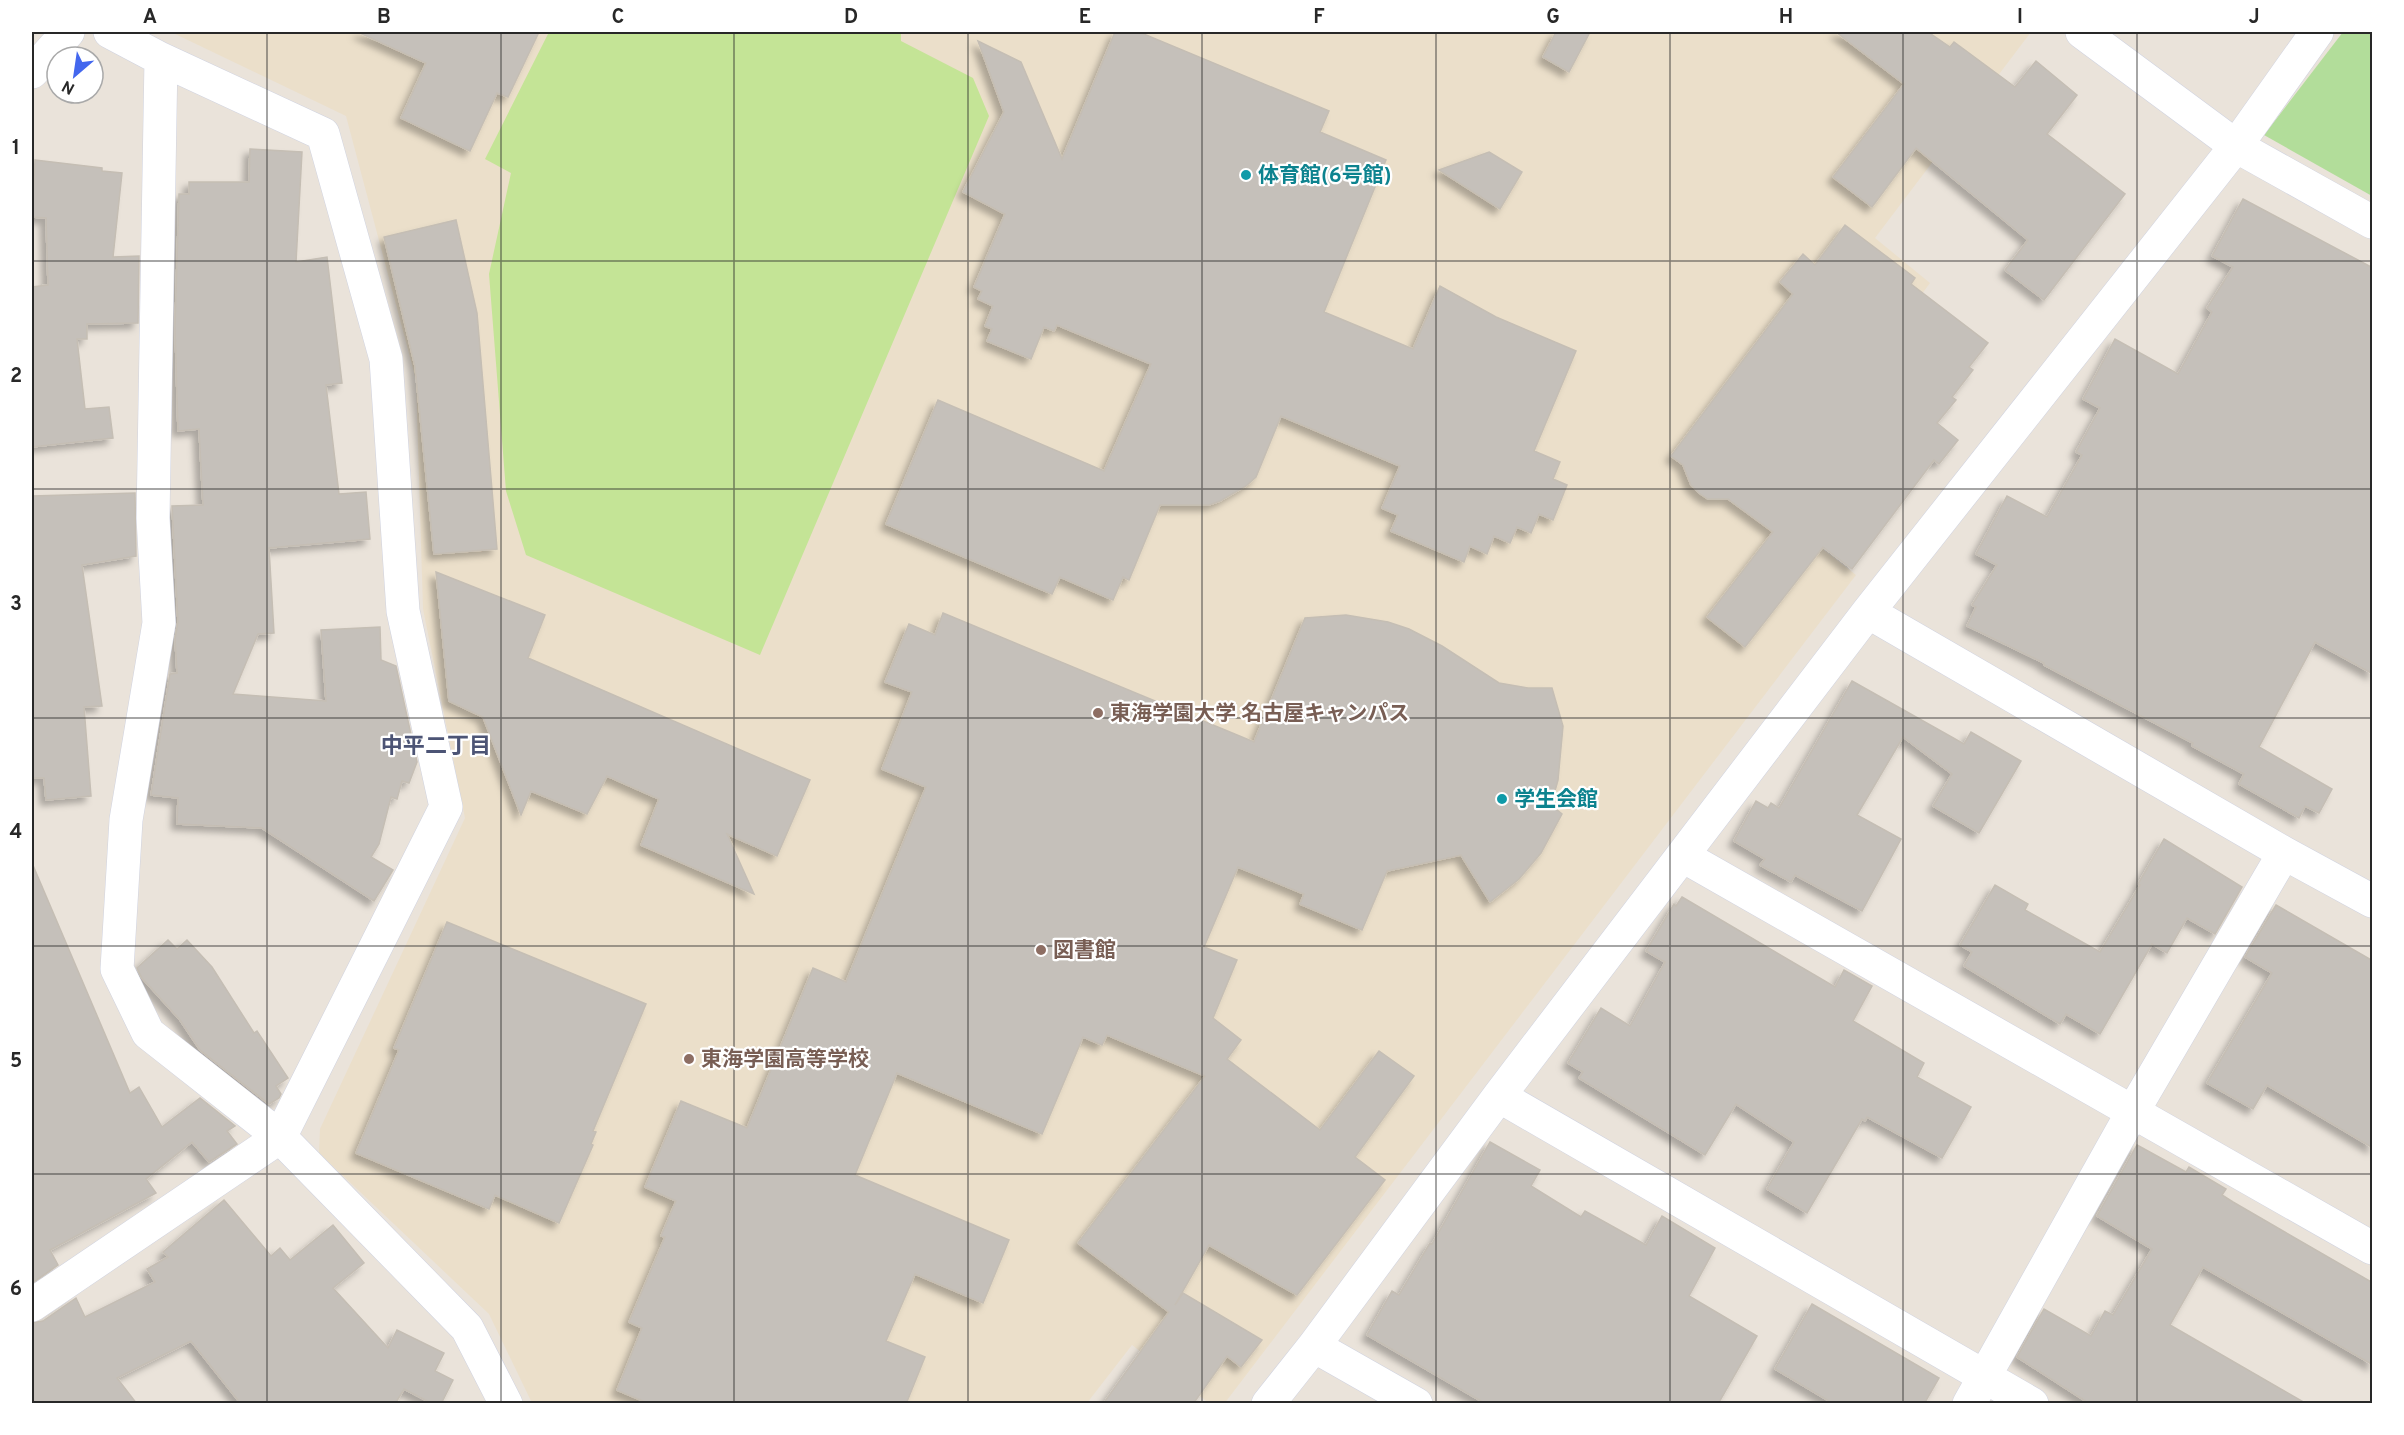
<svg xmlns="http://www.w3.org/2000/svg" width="2404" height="1435" viewBox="0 0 2404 1435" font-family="Overpass,'Noto Sans JP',sans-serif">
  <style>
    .education { fill: #ebdfca }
    .green { fill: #b2dd9a }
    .pitch { fill: #c4e496 }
    .building { fill: #c5c0ba; stroke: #c5beb4; stroke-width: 1.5; filter: url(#shadow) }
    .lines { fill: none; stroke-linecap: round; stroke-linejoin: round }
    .street-casing { stroke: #d0d3e0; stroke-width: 34 }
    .street { stroke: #fff; stroke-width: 33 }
    .grid { fill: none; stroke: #282828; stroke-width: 1.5; stroke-opacity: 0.55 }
    .culture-dot { fill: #0f9aa8; stroke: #fff; stroke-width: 2 }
    .education-dot { fill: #8d6e63; stroke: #fff; stroke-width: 2 }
    .labels { text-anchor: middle; stroke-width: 4.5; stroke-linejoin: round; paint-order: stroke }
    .culture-label { font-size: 21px; font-weight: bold; fill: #0d838f; stroke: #fff; text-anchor: start }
    .education-label { font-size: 21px; font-weight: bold; fill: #785e54; stroke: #fff; text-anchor: start }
    .neighbourhood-label { font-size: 22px; font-weight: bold; fill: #4c5475; stroke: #fff }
    .neatline { fill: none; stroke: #282828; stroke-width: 2 }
    .grid-label { font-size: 20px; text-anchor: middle; font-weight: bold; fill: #282828 }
  </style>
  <defs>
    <filter id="shadow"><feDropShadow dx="-5.5" dy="5.5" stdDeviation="3" flood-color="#0004"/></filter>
  </defs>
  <rect width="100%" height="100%" fill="#eae3da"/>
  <path class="education" d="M171 32H2031L1875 238 1930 283 1766 505 1856 575 1224 1404 1209 1403 1132 1345 1087 1403H532L489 1314 319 1153 320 1129 465 818 423 609 416 380 346 116Z"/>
  <path class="green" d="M2343 32H2372V196L2264 135Z"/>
  <path class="pitch" d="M549 32H901V41L973 78 989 116 760 655 526 555 506 491 489 274 511 173 485 159Z"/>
  <path class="building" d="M358 32H539L508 97 497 93 470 151 401 118 426 63Z
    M1115 32H1139L1329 111 1320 132 1386 160 1324 312 1413 349 1440 286 1496 317 1576 351 1534 451 1560 462 1553 479 1567 485 1553 520 1539 514 1531 533 1517 527 1510 543 1494 536 1487 554 1470 546 1464 562 1391 531 1398 515 1382 508 1400 466 1281 416 1256 477 1246 486 1220 501 1209 505H1160L1129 580 1123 577 1113 600 1060 577 1052 594 886 524 938 400 1104 471 1151 364 1057 325 1054 331 1044 327 1031 359 987 341 992 329 985 326 993 306 978 299 982 291 974 287 1005 214 963 192 1004 112 978 41 1021 62 1062 159Z
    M1556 32H1590L1569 72 1543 57Z
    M1836 32H1928L1950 47 1954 42 2015 87 2036 61 2077 95 2047 134 2125 194 2044 300 2005 270 2028 240 1916 148 1872 207 1833 177 1904 84Z
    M250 149 302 152 296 262 327 257 342 383 326 385 339 494 366 492 370 539 269 548 274 633 258 634 233 694 326 701 321 630 380 627 381 660 396 666 417 762 409 783 402 781 397 799 391 797 379 844 371 857 393 870 374 901 262 828 177 824 178 798 151 795 170 674 177 673 175 639 178 622 172 506 203 505 199 429 178 431 175 327 179 194H189V182H249Z
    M1489 152 1522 172 1500 209 1439 170Z
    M35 160 102 168V171L122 173 113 257 139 256 138 323 87 324V339H77L85 409 109 407 113 438 32 447V287L48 285 46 218 32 217Z
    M2243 199 2373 268V674L2315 642 2259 747 2332 789 2319 813 2305 806 2299 818 2239 784 2244 774 2192 746 2193 743 2044 665V663L1967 626 1976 607 1972 605 1997 565 1976 554 2007 496 2047 517 2082 455 2076 452 2100 408 2083 399 2115 339 2178 374 2212 312 2207 308 2233 267 2212 256Z
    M456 220 477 313 497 549 434 554 415 366 384 237Z
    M1845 225 1915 278 1911 284 1988 343 1969 367 1973 370 1952 397 1956 400 1937 423 1958 440 1939 464 1934 460 1852 569 1823 547 1745 647 1707 617 1773 532 1728 499H1708L1699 493 1691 485 1683 465 1671 456 1793 294 1780 282 1803 254 1815 265Z
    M135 493 136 556 82 565 102 706 84 707 91 796 46 800 44 778H32V496Z
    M436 572 545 615 528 658 810 780 777 856 727 834 754 894 641 845 659 799 607 776 587 814 531 791 521 815 483 717 449 701Z
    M943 613 1254 742 1305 618 1346 615 1388 622 1409 629 1442 646 1499 683 1528 688H1552L1563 726 1558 780 1551 805 1562 814 1541 853 1519 879 1490 902 1461 855 1387 871 1362 930 1300 904 1304 894 1238 867 1204 947 1237 960 1213 1018 1241 1040 1227 1059 1320 1130 1379 1051 1414 1076 1355 1157 1385 1180 1297 1295 1209 1245 1175 1305 1183 1293 1262 1340 1241 1367 1227 1356 1193 1404H1103L1169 1312 1078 1243 1205 1076 1107 1035 1102 1045 1083 1037 1042 1134 897 1073 855 1175 1009 1240 983 1303 915 1274 886 1341 925 1357 906 1404H650L617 1390 642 1328 629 1322 665 1237 661 1236 676 1201 645 1187 681 1101 747 1128 813 968 846 982 926 787 882 769 912 692 885 682 909 624 935 635Z
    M1852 681 1964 744 1971 732 2021 761 1979 833 1933 806 1952 774 1903 737 1857 815 1901 839 1862 911 1795 875 1791 882 1760 865 1765 859 1734 841 1756 801 1768 808 1771 803 1779 808Z
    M2164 839 2242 887 2215 934 2187 918 2167 953 2152 944 2100 1034 2066 1014 2060 1024 1964 966 1972 952 1960 945 1995 885 2028 904 2025 910 2100 952 2140 885 2138 884Z
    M32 863 130 1093 139 1087 162 1127 200 1098 235 1126 227 1131 237 1144 209 1162 192 1142 146 1179 156 1193 50 1250 58 1265 32 1283Z
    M1682 897 1835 987 1844 970 1872 986 1853 1021 1924 1063 1917 1077 1971 1107 1942 1158 1867 1117 1865 1121 1862 1119 1807 1213 1767 1189 1794 1142 1736 1104 1705 1155 1579 1078 1583 1072 1568 1063 1601 1008 1630 1026 1665 962 1646 951 1674 904 1676 906Z
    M2276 905 2373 961V1148L2267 1085 2253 1109 2207 1083 2272 973 2245 957Z
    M447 922 646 1004 593 1131 596 1132 591 1144 593 1145 559 1223 495 1195 489 1209 356 1153 399 1050 394 1048Z
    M168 940 177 949 187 940 212 967 254 1033 257 1031 288 1078 276 1086 281 1094 279 1098 269 1104 200 1050 180 1020 142 978 137 968Z
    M1490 1142 1540 1170 1531 1186 1581 1217 1585 1211 1646 1245 1662 1216 1715 1248 1689 1296 1757 1336 1718 1404H1486L1367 1335 1392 1291 1399 1295 1430 1243 1432 1244Z
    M2137 1145 2186 1172 2189 1167 2226 1189 2222 1195 2233 1202 2373 1283V1365L2203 1267 2170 1325 2307 1404H2090L2017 1357 2044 1309 2091 1336 2105 1311 2113 1315 2152 1249 2097 1216Z
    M224 1200 271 1256 280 1248 290 1260 333 1225 364 1263 333 1288 388 1348 397 1330 444 1353 435 1371 453 1380 441 1404H433L404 1389 395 1404H241L191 1341 117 1378 137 1404H32V1323L43 1321 76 1298 85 1317 155 1282 147 1269 168 1257 163 1252Z
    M1812 1304 1939 1378 1924 1404H1834L1775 1369Z"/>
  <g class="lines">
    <g class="street-casing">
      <path id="street" d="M110 32 161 59 323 134 386 359 403 611 446 807 280 1137 467 1328 506 1404
        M2082 32 2236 146 2372 222
        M32 72 68 32
        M1868 612 2284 853 2372 901
        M1683 856 2372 1248
        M1499 1096 2032 1404
        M32 1305 280 1137 148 1033 117 969 126 820 159 623 153 518 161 59
        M1314 1346 1416 1404
        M1268 1404 1314 1346 1499 1096 1868 612 2236 146 2317 32
        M1969 1404 2132 1113 2284 853"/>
    </g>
    <use href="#street" class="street"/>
  </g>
  <path class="grid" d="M267 32V1404M501 32V1404M734 32V1404M968 32V1404M1202 32V1404M1436 32V1404M1670 32V1404M1903 32V1404M2137 32V1404M32 261H2372M32 489H2372M32 718H2372M32 946H2372M32 1174H2372"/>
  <g class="culture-dot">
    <circle cx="1246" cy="175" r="6"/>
    <circle cx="1502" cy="799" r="6"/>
  </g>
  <g class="education-dot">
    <circle cx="1098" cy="713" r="6"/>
    <circle cx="1041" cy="950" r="6"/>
    <circle cx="689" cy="1059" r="6"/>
  </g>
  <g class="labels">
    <g class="culture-label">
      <text x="1258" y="182">体育館(6号館)</text>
      <text x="1514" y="806">学生会館</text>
    </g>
    <g class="education-label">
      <text x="1110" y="720">東海学園大学 名古屋キャンパス</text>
      <text x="1053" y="957">図書館</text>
      <text x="701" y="1066">東海学園高等学校</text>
    </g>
    <g class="neighbourhood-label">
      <text x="436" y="753">中平二丁目</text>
    </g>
  </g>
  <rect width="2404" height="1435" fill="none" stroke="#ffffff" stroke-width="66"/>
  <g transform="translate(75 75) rotate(209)"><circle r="28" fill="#ffffff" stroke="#a9a9a9" stroke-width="1.5"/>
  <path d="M0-4.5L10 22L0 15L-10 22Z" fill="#4367ee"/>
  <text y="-9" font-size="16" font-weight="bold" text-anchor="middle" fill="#282828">N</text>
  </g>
  <rect x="33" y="33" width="2338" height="1369" class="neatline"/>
  <g class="grid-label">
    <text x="150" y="23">A</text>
    <text x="384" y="23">B</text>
    <text x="618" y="23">C</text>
    <text x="851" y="23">D</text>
    <text x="1085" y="23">E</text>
    <text x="1319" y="23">F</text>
    <text x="1553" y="23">G</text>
    <text x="1786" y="23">H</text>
    <text x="2020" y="23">I</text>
    <text x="2254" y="23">J</text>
    <text x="16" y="154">1</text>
    <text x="16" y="382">2</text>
    <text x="16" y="610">3</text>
    <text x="16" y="838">4</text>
    <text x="16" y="1067">5</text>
    <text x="16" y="1295">6</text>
  </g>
</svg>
